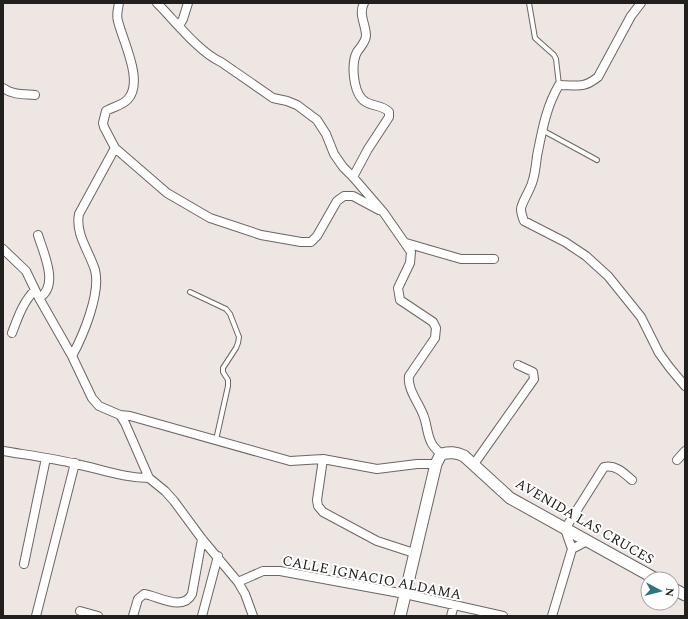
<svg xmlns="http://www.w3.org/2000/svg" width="688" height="619" viewBox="0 0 688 619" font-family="Spectral,serif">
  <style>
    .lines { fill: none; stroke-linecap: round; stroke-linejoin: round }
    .service-casing { stroke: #6c6662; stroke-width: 6 }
    .minor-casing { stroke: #6c6662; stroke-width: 10 }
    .tertiary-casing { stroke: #6c6662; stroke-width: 13 }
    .service { stroke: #fff; stroke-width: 4 }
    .minor { stroke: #fff; stroke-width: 8 }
    .tertiary { stroke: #fff; stroke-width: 11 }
    .labels { text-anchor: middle; stroke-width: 4; stroke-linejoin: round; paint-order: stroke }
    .street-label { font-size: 14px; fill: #22201e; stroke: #fff }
  </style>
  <rect width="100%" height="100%" fill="#ede6e2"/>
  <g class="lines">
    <g class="service-casing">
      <path id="service" d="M529 3 535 38 554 55 556 59 559 85
        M542 130 597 160
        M190 292 226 309 230 314 239 337 238 343 236 348 223 368V372L228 380V386L216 440"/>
    </g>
    <g class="minor-casing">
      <path id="minor" d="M119 3C118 9 116 15 118 21 123 42 144 81 128 99 122 106 114 106 106 111L103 123 104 127 115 148 167 193 210 218 261 235 301 242H311L317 236 337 201 344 196H353L379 210
        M157 3C175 21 199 52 221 62L273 98 287 101 297 105 317 120 326 134 334 154 343 167 353 177 384 213 411 252 410 263 398 288 400 300 433 322 436 328 435 338 409 376C407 390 420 404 424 417 427 425 427 434 431 442 433 447 437 450 441 454
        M641 3 631 16 598 77C583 89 577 85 559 85 546 107 542 131 537 156 536 165 535 175 532 183 530 190 521 204 521 209 521 213 522 216 524 221L565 242 586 256 608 276 641 317 659 353 670 368 685 386
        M179 26 183 19 188 3
        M3 88C13 95 23 94 35 95
        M353 177 368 149 389 117V112C382 104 369 107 362 99 353 89 351 63 357 52 361 46 365 43 366 36 366 24 358 15 364 3
        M38 235C43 252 60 286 39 298
        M406 243 461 259H494
        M3 249 26 271 39 298 72 356 92 398 99 406 120 415 125 423 149 478 165 491 174 501 202 539 238 582 245 594 253 616
        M12 333C18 317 23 302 35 290
        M72 356C83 336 101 293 95 270 89 251 75 234 79 214L115 148
        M120 415 130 416 290 461 323 459 377 469 417 464H436
        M3 451C27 455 52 458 76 464 101 469 123 478 149 478
        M323 459 317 500 318 506 323 512 377 541 414 553
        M677 460 685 451
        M474 464 534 379 533 372 518 365
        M572 549 587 541
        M24 564 46 458
        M238 582 263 571H280L405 594 503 616
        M80 611 98 616
        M36 616 75 463
        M133 616 138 599 144 594C158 596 183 612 192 594L202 539
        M202 616 218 556
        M451 616 454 605
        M552 616 572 549 565 529 604 467C615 464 624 473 632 480"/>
    </g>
    <g class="tertiary-casing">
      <path id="tertiary" d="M672 588 685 595
        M400 616 436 464 441 454C450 452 456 452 464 456L510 498 656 579"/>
    </g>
    <use href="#service" class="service"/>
    <use href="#minor" class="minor"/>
    <use href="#tertiary" class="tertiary"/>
  </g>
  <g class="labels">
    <g class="street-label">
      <text transform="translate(585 521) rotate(30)" y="5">AVENIDA LAS CRUCES</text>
      <text transform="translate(372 577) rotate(11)" y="5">CALLE IGNACIO ALDAMA</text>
    </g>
  </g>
  <rect width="688" height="619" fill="none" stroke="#22201e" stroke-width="8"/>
  <g transform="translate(660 591) rotate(97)"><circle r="19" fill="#ffffff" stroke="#a7a6a5"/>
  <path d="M0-3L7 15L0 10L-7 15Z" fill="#2c757d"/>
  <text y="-6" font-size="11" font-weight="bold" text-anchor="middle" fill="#22201e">N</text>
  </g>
</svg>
